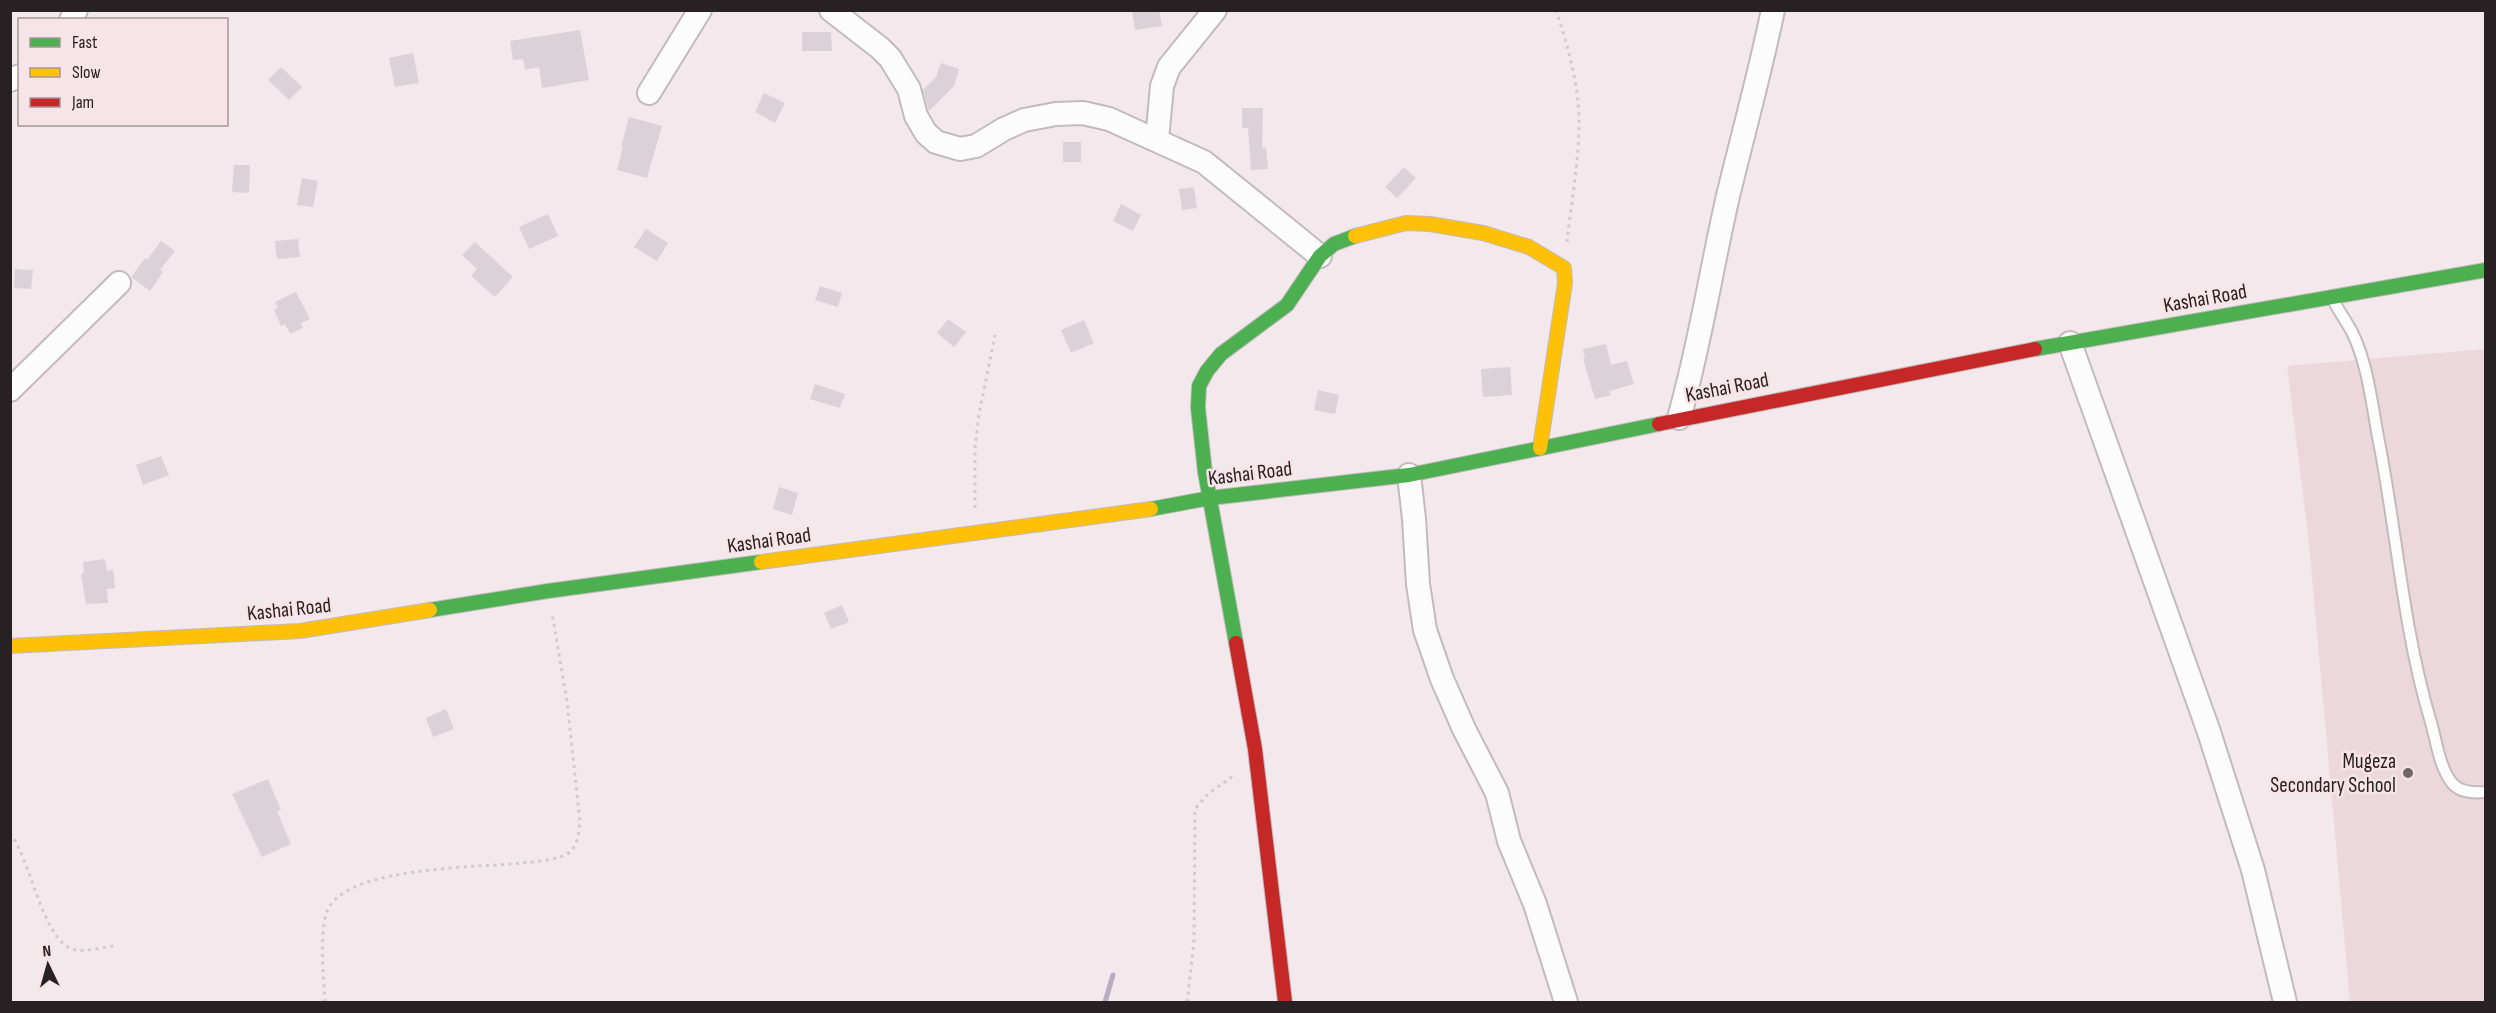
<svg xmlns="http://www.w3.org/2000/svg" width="2496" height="1013" viewBox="0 0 2496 1013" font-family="'Sofia Sans Condensed',sans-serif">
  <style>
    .built { fill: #ecd8dc }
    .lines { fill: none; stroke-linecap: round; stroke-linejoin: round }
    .stream { stroke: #bbaac4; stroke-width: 5 }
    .building { fill: #dad2d6 }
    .lane-casing { stroke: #c3babc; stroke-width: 14 }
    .street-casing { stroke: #c3babc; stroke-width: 26 }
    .fast-casing { stroke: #c3babc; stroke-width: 16 }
    .slow-casing { stroke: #c3babc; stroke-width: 16 }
    .jam-casing { stroke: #c3babc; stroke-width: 16 }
    .path { stroke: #cfcbcc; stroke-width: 3; stroke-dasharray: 3 4.5; stroke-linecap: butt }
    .lane { stroke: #fdfcfc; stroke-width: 10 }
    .street { stroke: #fdfcfc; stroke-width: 22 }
    .fast { stroke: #4caf50; stroke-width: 14 }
    .slow { stroke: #ffc107; stroke-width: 14 }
    .jam { stroke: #c62828; stroke-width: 14 }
    .poi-dot { fill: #6f6769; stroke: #f7e4e8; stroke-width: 2 }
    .labels { text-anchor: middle; stroke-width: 5; stroke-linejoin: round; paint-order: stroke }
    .street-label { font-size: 21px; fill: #282123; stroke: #f7e4e8 }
    .poi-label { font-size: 21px; fill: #282123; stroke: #f7e4e8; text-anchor: end }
  </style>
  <rect width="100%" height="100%" fill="#f3e8eb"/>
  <path class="built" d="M2485 349V1002H2350L2309 543 2287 366Z"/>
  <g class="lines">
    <path class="stream" d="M1105 1002 1113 975"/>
  </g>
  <path class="building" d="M1132 10H1159L1162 26 1135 30Z
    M580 30 589 80 542 88 539 67 525 70 523 59 513 60 510 41Z
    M802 32H831L832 51H802Z
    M413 53 419 83 395 87 389 58Z
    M941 63 959 69 954 86 929 111 923 90 936 77Z
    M281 67 302 87 289 100 268 80Z
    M764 93 785 103 775 123 755 112Z
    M1242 108H1263L1262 148 1266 147 1268 169 1251 170 1248 128H1242Z
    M629 117 662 126 647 178 617 170 623 147H621Z
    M1063 142H1081V162H1063Z
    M234 165H250L249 193 232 192Z
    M1404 167 1416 178 1397 198 1385 187Z
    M302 178 318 181 313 207 297 205Z
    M1194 187 1197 208 1182 210 1179 189Z
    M1121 204 1141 215 1133 231 1113 221Z
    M548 214 558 236 529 249 519 227Z
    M646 229 668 243 657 261 634 247Z
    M298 239 300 257 277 259 275 241Z
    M161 241 175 251 160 270 163 272 150 291 131 277 145 258 147 260Z
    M475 242 513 277 495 297 471 276 477 269 462 255Z
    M15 269 33 270 31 289 14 288Z
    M820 286 842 293 838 307 815 300Z
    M296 292 310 319 301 323 303 328 290 334 285 324 281 326 274 310 278 308 275 302Z
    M948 319 966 332 954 347 937 333Z
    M1084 320 1094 343 1071 353 1061 330Z
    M1606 344 1611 365 1627 361 1634 384 1609 391 1611 395 1595 399 1583 359 1585 358 1583 349Z
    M1510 367 1512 395 1483 397 1481 369Z
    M815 384 845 394 840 408 810 399Z
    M1318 390 1339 395 1335 414 1314 410Z
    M161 456 169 475 143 485 136 465Z
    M779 487 798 493 792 515 773 509Z
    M105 559 107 571 113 570 115 588 107 589 108 603 86 604 81 574 84 573 83 562Z
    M842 605 849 622 831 629 824 613Z
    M446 709 454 729 433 737 426 718Z
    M268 779 281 810 277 811 291 844 262 857 232 794Z"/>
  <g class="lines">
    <g class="lane-casing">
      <path id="lane" d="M2333 300C2339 311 2346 321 2352 332 2368 364 2372 406 2379 442 2397 534 2403 628 2430 719 2436 738 2439 767 2452 783 2460 793 2474 793 2486 792"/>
    </g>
    <g class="street-casing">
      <path id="street" d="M831 10 880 48 890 58 909 89 916 116 926 133 936 142 960 149 976 146 1004 129 1024 120 1056 114 1083 113 1109 119 1204 162 1320 256
        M71 20 76 10
        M10 80 20 76
        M649 93 700 10
        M1157 140 1162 86 1169 67 1215 10
        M2070 343 2209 732 2253 870 2285 1002
        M10 390 119 283
        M1679 418C1700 345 1711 270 1728 196 1743 134 1760 73 1773 10
        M1409 475 1414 519 1418 584 1425 630 1442 679 1464 729 1497 793 1509 841 1535 904 1566 1002"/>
    </g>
    <g class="fast-casing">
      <path id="fast" d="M2035 349 2486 270
        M1151 509 1210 498 1409 475 1659 424
        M430 610 548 591 761 562
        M1236 643 1205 472 1198 408 1199 386 1207 371 1221 354 1287 305 1320 256 1334 244 1355 236"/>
    </g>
    <g class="slow-casing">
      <path id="slow" d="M1355 236 1406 223 1430 224 1483 233 1529 247 1564 268 1565 283 1540 448
        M761 562 1151 509
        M10 646 300 631 430 610"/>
    </g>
    <g class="jam-casing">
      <path id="jam" d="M1659 424 2035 349
        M1236 643 1255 749 1285 1002"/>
    </g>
    <path class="path" d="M1556 10C1568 46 1579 85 1579 123 1579 162 1571 203 1567 242
      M975 508V448L979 414 995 335
      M10 833C31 860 42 938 72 949 83 953 102 947 114 946
      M325 1002C324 980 318 926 329 907 354 866 477 868 521 863 534 862 560 860 570 852 578 845 579 831 580 822L567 701 552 613
      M1187 1002 1194 942 1195 809 1208 794 1233 776"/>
    <use href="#lane" class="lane"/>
    <use href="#street" class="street"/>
    <use href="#fast" class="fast"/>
    <use href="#slow" class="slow"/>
    <use href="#jam" class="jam"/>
  </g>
  <circle class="poi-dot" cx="2408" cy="773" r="6"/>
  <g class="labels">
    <g class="street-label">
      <text transform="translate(2205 298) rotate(-10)" y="7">Kashai Road</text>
      <text transform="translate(1727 387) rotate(-11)" y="7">Kashai Road</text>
      <text transform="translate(1250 473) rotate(-7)" y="7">Kashai Road</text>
      <text transform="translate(769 540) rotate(-8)" y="7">Kashai Road</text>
      <text transform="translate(289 609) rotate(-6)" y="7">Kashai Road</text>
    </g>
    <g class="poi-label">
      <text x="2396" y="768">Mugeza<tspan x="2396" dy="24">Secondary School</tspan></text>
    </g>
  </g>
  <rect width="2496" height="1013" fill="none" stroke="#282123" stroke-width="24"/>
  <rect x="18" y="18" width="210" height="108" fill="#f7e4e8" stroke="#a49699" stroke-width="1.5"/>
  <rect x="30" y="38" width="30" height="9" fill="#4caf50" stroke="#a49699" stroke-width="1.5"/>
  <text x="72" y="48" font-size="18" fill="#282123">Fast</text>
  <rect x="30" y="68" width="30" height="9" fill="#ffc107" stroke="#a49699" stroke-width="1.5"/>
  <text x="72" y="78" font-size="18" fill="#282123">Slow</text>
  <rect x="30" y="98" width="30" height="9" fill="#c62828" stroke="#a49699" stroke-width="1.5"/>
  <text x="72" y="108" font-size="18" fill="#282123">Jam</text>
  <g transform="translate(48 965) rotate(355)" stroke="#f7e4e8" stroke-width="4.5" paint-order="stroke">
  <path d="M0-4.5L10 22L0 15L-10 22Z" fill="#282123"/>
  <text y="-9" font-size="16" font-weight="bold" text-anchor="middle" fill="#282123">N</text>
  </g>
</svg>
